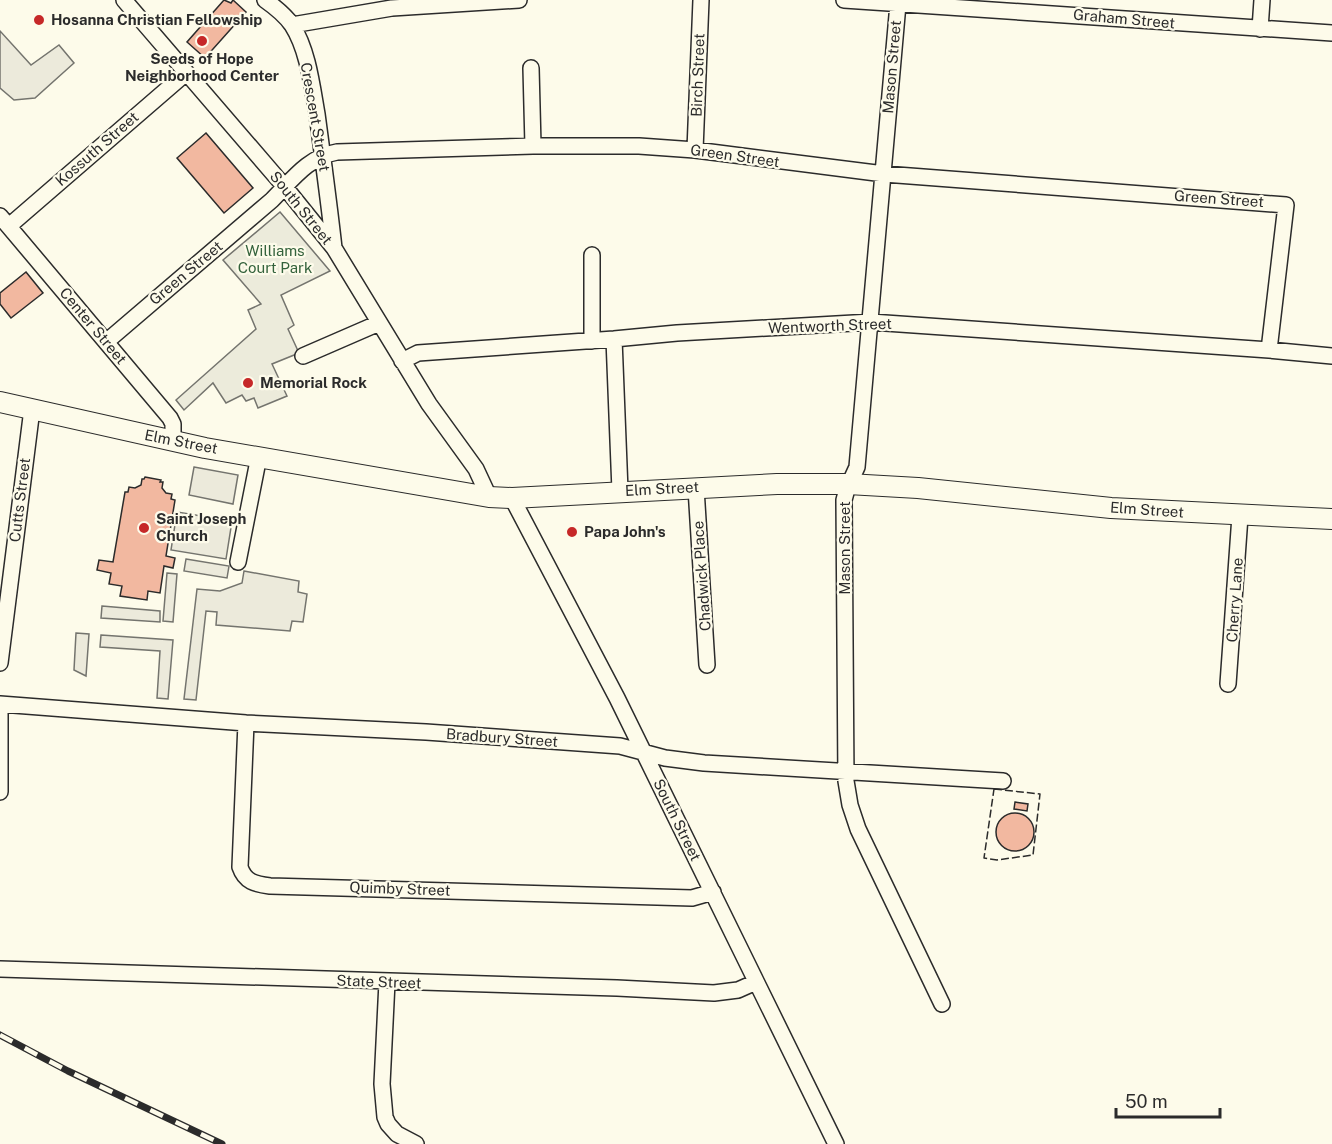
<svg xmlns="http://www.w3.org/2000/svg" width="1332" height="1144" viewBox="0 0 1332 1144" font-family="'Public Sans',sans-serif">
  <style>
    .green { fill: #ecebdb; stroke: #74746e; stroke-width: 1.5 }
    .parking { fill: #eceadb; stroke: #74746e; stroke-width: 1.5 }
    .building { fill: #f2b8a0; stroke: #2b2b2b; stroke-width: 1.5 }
    .lines { fill: none; stroke-linecap: round; stroke-linejoin: round }
    .minor-casing { stroke: #2b2b2b; stroke-width: 18 }
    .major-casing { stroke: #2b2b2b; stroke-width: 22 }
    .minor { stroke: #fdfbea; stroke-width: 15 }
    .major { stroke: #fdfbea; stroke-width: 20 }
    .rail-casing { stroke: #2b2b2b; stroke-width: 7 }
    .rail { stroke: #fdfbea; stroke-width: 4.5; stroke-dasharray: 14; stroke-linecap: butt }
    .fence { stroke: #2b2b2b; stroke-width: 1.5; stroke-dasharray: 8 3; stroke-linecap: butt }
    .poi-dot { fill: #c62828; stroke: #fdfbea; stroke-width: 2 }
    .labels { text-anchor: middle; stroke-width: 4.5; stroke-linejoin: round; paint-order: stroke }
    .street-label { font-size: 15px; fill: #2b2b2b; stroke: #fdfbea }
    .poi-label { font-size: 15px; font-weight: bold; fill: #2b2b2b; stroke: #fdfbea; text-anchor: start }
    .park-label { font-size: 15px; fill: #34623c; stroke: #fdfbea }
  </style>
  <rect width="100%" height="100%" fill="#fdfbea"/>
  <path class="green" d="M280 212 330 271 281 295 294 325 288 329 299 353 272 364 287 396 258 408 254 398 246 401 242 395 226 403 213 383 184 410 176 400 256 329 248 310 261 304 223 260Z"/>
  <path class="parking" d="M0 31 31 65 59 45 74 63 35 98 14 100 0 88Z
    M194 467 238 475 233 504 189 495Z
    M177 512 232 521 226 559 171 550Z
    M186 559 229 566 227 578 184 571Z
    M244 571 299 581 298 592 307 594 303 622 292 621 290 631 216 625 217 612 206 611 196 700 184 699 197 589 220 591 242 583Z
    M167 573 177 574 173 622 163 621Z
    M102 606 160 611V622L101 618Z
    M76 633 89 634 86 676 74 670Z
    M101 635 173 640 168 699 157 698 160 651 100 647Z"/>
  <path class="building" d="M224 0 231 3 233 0 246 12 205 58 187 42Z
    M206 133 253 188 224 213 177 158Z
    M26 272 43 293 11 318 0 304V293Z
    M145 477 161 480 160 482H163L162 488 166 493 172 494 171 499 175 500 166 556 175 558 173 568 164 566 160 593 148 591 147 600 120 596 122 586 109 584 111 573 97 570 99 560 113 562 125 492H128L129 487 135 488 141 485 142 479H144Z
    M1015 802 1028 804 1027 811 1014 809Z
    M996 832a19 19 0 1 1 38 0a19 19 0 1 1-38 0Z"/>
  <g class="lines">
    <g class="minor-casing">
      <path id="minor" d="M124 0 284 186 334 248 429 404 476 469 489 497
        M265 0C275 7 285 15 292 25 308 50 312 86 317 114 323 159 329 203 334 248
        M844 0 1332 33
        M898 4 857 467 847 489 844 500 846 781 850 805 858 829 942 1004
        M292 25 392 8 519 0
        M1260 29 1262 0
        M531 68 533 146
        M695 150 701 0
        M0 216 170 418 173 424V441
        M9 226 186 73
        M592 255V341
        M614 339 620 491
        M106 342 272 200C292 180 308 157 337 152L533 146H639L695 150 884 174 1286 205 1269 350
        M303 356 379 323
        M402 361 418 353 614 339 677 333 871 322 1269 350 1332 356
        M696 488 707 665
        M512 498 617 698 836 1144
        M238 562 259 456
        M0 663 32 409
        M1228 684 1240 516
        M0 704 246 723 426 732 620 746 665 758 704 763 1003 781
        M0 711V792
        M246 723 240 867C245 882 255 884 270 886L692 898 713 892
        M0 969 617 988 714 993 738 990 756 982
        M387 982 382 1084 385 1117 388 1124 397 1134 416 1144"/>
    </g>
    <g class="major-casing">
      <path id="major" d="M0 402 205 448 489 497 512 498 777 484H848L918 488 1111 508 1332 519"/>
    </g>
    <use href="#minor" class="minor"/>
    <use href="#major" class="major"/>
    <g class="rail-casing">
      <path id="rail" d="M0 1035 68 1071 222 1144"/>
    </g>
    <use href="#rail" class="rail"/>
    <path class="fence" d="M994 789 1040 794 1033 855 997 860 984 858Z"/>
  </g>
  <g class="poi-dot">
    <circle cx="39" cy="20" r="6"/>
    <circle cx="202" cy="41" r="6"/>
    <circle cx="248" cy="383" r="6"/>
    <circle cx="144" cy="528" r="6"/>
    <circle cx="572" cy="532" r="6"/>
  </g>
  <g class="labels">
    <g class="street-label">
      <text transform="translate(1124 19) rotate(5)" y="5">Graham Street</text>
      <text transform="translate(892 67) rotate(-85)" y="5">Mason Street</text>
      <text transform="translate(698 75) rotate(-88)" y="5">Birch Street</text>
      <text transform="translate(315 117) rotate(80)" y="5">Crescent Street</text>
      <text transform="translate(97 149) rotate(-41)" y="5">Kossuth Street</text>
      <text transform="translate(735 156) rotate(8)" y="5">Green Street</text>
      <text transform="translate(1219 199) rotate(4)" y="5">Green Street</text>
      <text transform="translate(301 208) rotate(51)" y="5">South Street</text>
      <text transform="translate(186 273) rotate(-40)" y="5">Green Street</text>
      <text transform="translate(93 326) rotate(50)" y="5">Center Street</text>
      <text transform="translate(830 326) rotate(-2)" y="5">Wentworth Street</text>
      <text transform="translate(181 442) rotate(11)" y="5">Elm Street</text>
      <text transform="translate(662 489) rotate(-3)" y="5">Elm Street</text>
      <text transform="translate(20 500) rotate(-83)" y="5">Cutts Street</text>
      <text transform="translate(1147 510) rotate(4)" y="5">Elm Street</text>
      <text transform="translate(845 548) rotate(-90)" y="5">Mason Street</text>
      <text transform="translate(702 576) rotate(-94)" y="5">Chadwick Place</text>
      <text transform="translate(1235 600) rotate(-86)" y="5">Cherry Lane</text>
      <text transform="translate(502 738) rotate(4)" y="5">Bradbury Street</text>
      <text transform="translate(677 820) rotate(64)" y="5">South Street</text>
      <text transform="translate(400 889) rotate(2)" y="5">Quimby Street</text>
      <text transform="translate(379 982) rotate(2)" y="5">State Street</text>
    </g>
    <g class="poi-label">
      <text x="51" y="25">Hosanna Christian Fellowship</text>
      <text x="202" y="64" text-anchor="middle">Seeds of Hope<tspan x="202" dy="17">Neighborhood Center</tspan></text>
      <text x="260" y="388">Memorial Rock</text>
      <text x="156" y="524">Saint Joseph<tspan x="156" dy="17">Church</tspan></text>
      <text x="584" y="537">Papa John's</text>
    </g>
    <g class="park-label">
      <text x="275" y="256">Williams<tspan x="275" dy="17">Court Park</tspan></text>
    </g>
  </g>
  <path d="M1116 1108v9h104v-9" fill="none" stroke="#2b2b2b" stroke-width="3"/>
  <text x="1125" y="1108" font-size="18" fill="#2b2b2b" stroke="#fdfbea" stroke-width="4.5" paint-order="stroke">50 m</text>
</svg>
